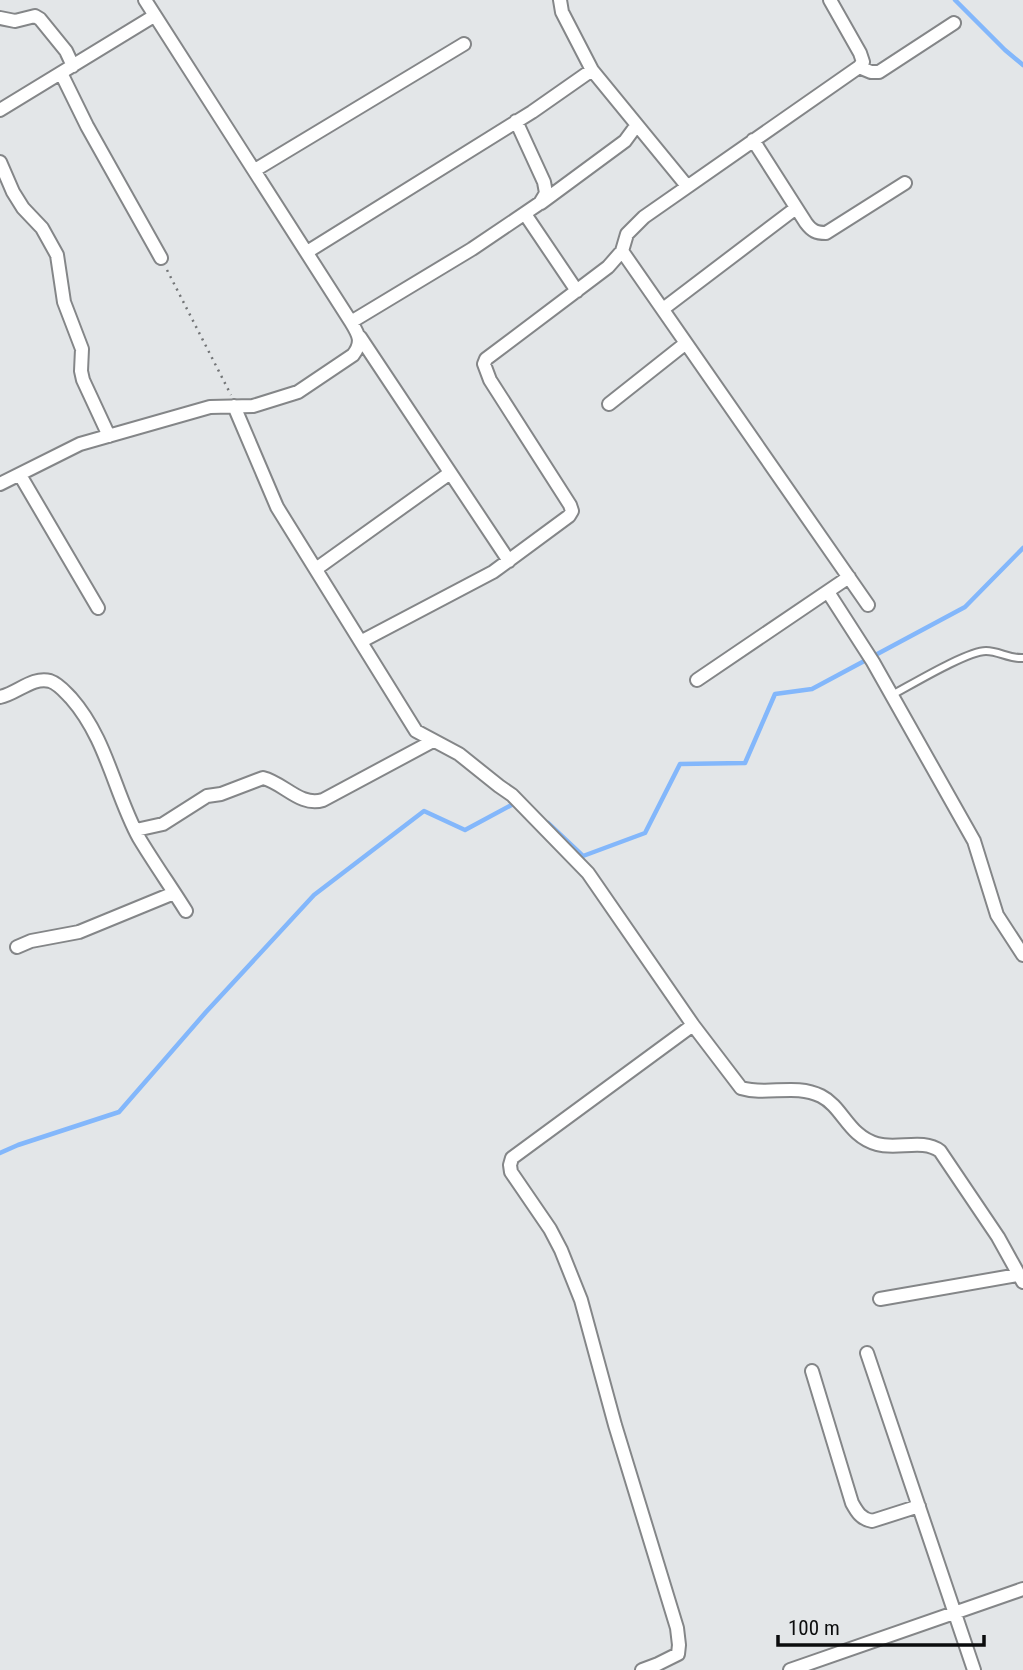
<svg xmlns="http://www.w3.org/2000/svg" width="1023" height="1670" viewBox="0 0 1023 1670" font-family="'Roboto Condensed',sans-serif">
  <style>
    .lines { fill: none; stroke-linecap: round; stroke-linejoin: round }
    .stream { stroke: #83b7fb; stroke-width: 4.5 }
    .service-casing { stroke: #848688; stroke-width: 10 }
    .minor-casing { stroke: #848688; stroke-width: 16 }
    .path { stroke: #737577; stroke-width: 2.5; stroke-dasharray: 2 5; stroke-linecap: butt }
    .service { stroke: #fff; stroke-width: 6 }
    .minor { stroke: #fff; stroke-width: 12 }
  </style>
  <rect width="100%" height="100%" fill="#e3e6e8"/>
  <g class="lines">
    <path class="stream" d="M955 0 1005 50 1023 65
      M548 823 583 856 645 833 680 764 745 763 775 694 812 689 965 607 1023 548
      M0 1153 18 1145 119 1112 206 1012 314 895 424 811 465 830 517 802"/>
    <g class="service-casing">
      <path id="service" d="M892 695C911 685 967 651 986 651 999 651 1009 659 1023 658"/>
    </g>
    <g class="minor-casing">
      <path id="minor" d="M560 0 562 12 592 70 687 186
        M0 18 15 21 35 16 40 19 66 51 73 66
        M859 67 871 72H879L954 23
        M61 73 87 126 161 258
        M0 110 154 16
        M753 140 806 223C812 231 816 233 826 233L905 183
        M0 162 13 192 23 208 42 228 57 255 64 302 82 349 81 371 83 380 109 436
        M255 170 464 44
        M541 203 625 141 636 126
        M525 214 577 291
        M622 251 868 605
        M307 252 532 112 592 70
        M663 309 796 208
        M351 322 472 249 540 203 546 193 544 182 516 121
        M360 337 509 561
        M609 404 686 343
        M234 406 277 507 416 731 459 754 499 786 512 795 588 873 693 1025 741 1088C767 1096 795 1083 821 1096 843 1107 848 1136 877 1144 897 1150 923 1138 940 1151L998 1237 1023 1282
        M20 475 98 608
        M0 484 80 444 210 407 253 406 298 392 353 355C363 342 359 335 351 322L145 0
        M316 569 450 473
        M828 592 873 662 974 841 997 915 1023 955
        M362 641 493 572 569 516 572 511 570 505 490 380 484 364 486 359 608 267 622 251 627 234 644 217 859 67 863 62 860 53 830 0
        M697 680 849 577
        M0 697C16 694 33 676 50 681 59 684 65 692 71 698 107 739 114 792 139 838 154 863 171 887 186 911
        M136 830 163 824 207 796 221 794 263 778C284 783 300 807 323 800L433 741
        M17 947 31 941 79 932 174 893
        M880 1299 1018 1275
        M867 1353 974 1670
        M812 1371 852 1503C857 1512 861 1519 872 1521L919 1506
        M642 1670 658 1664 678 1654 679 1645 677 1628 615 1425 581 1300 561 1250 550 1229 511 1172 510 1165 512 1158 693 1025
        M790 1670 1023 1589"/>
    </g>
    <path class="path" d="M167 270 231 395"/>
    <use href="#service" class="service"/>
    <use href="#minor" class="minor"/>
  </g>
  <path d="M778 1635v10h206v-10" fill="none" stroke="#0b0c0d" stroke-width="3.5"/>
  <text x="788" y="1635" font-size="21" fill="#0b0c0d" stroke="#e3e6e8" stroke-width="5" paint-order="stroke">100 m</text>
</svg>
